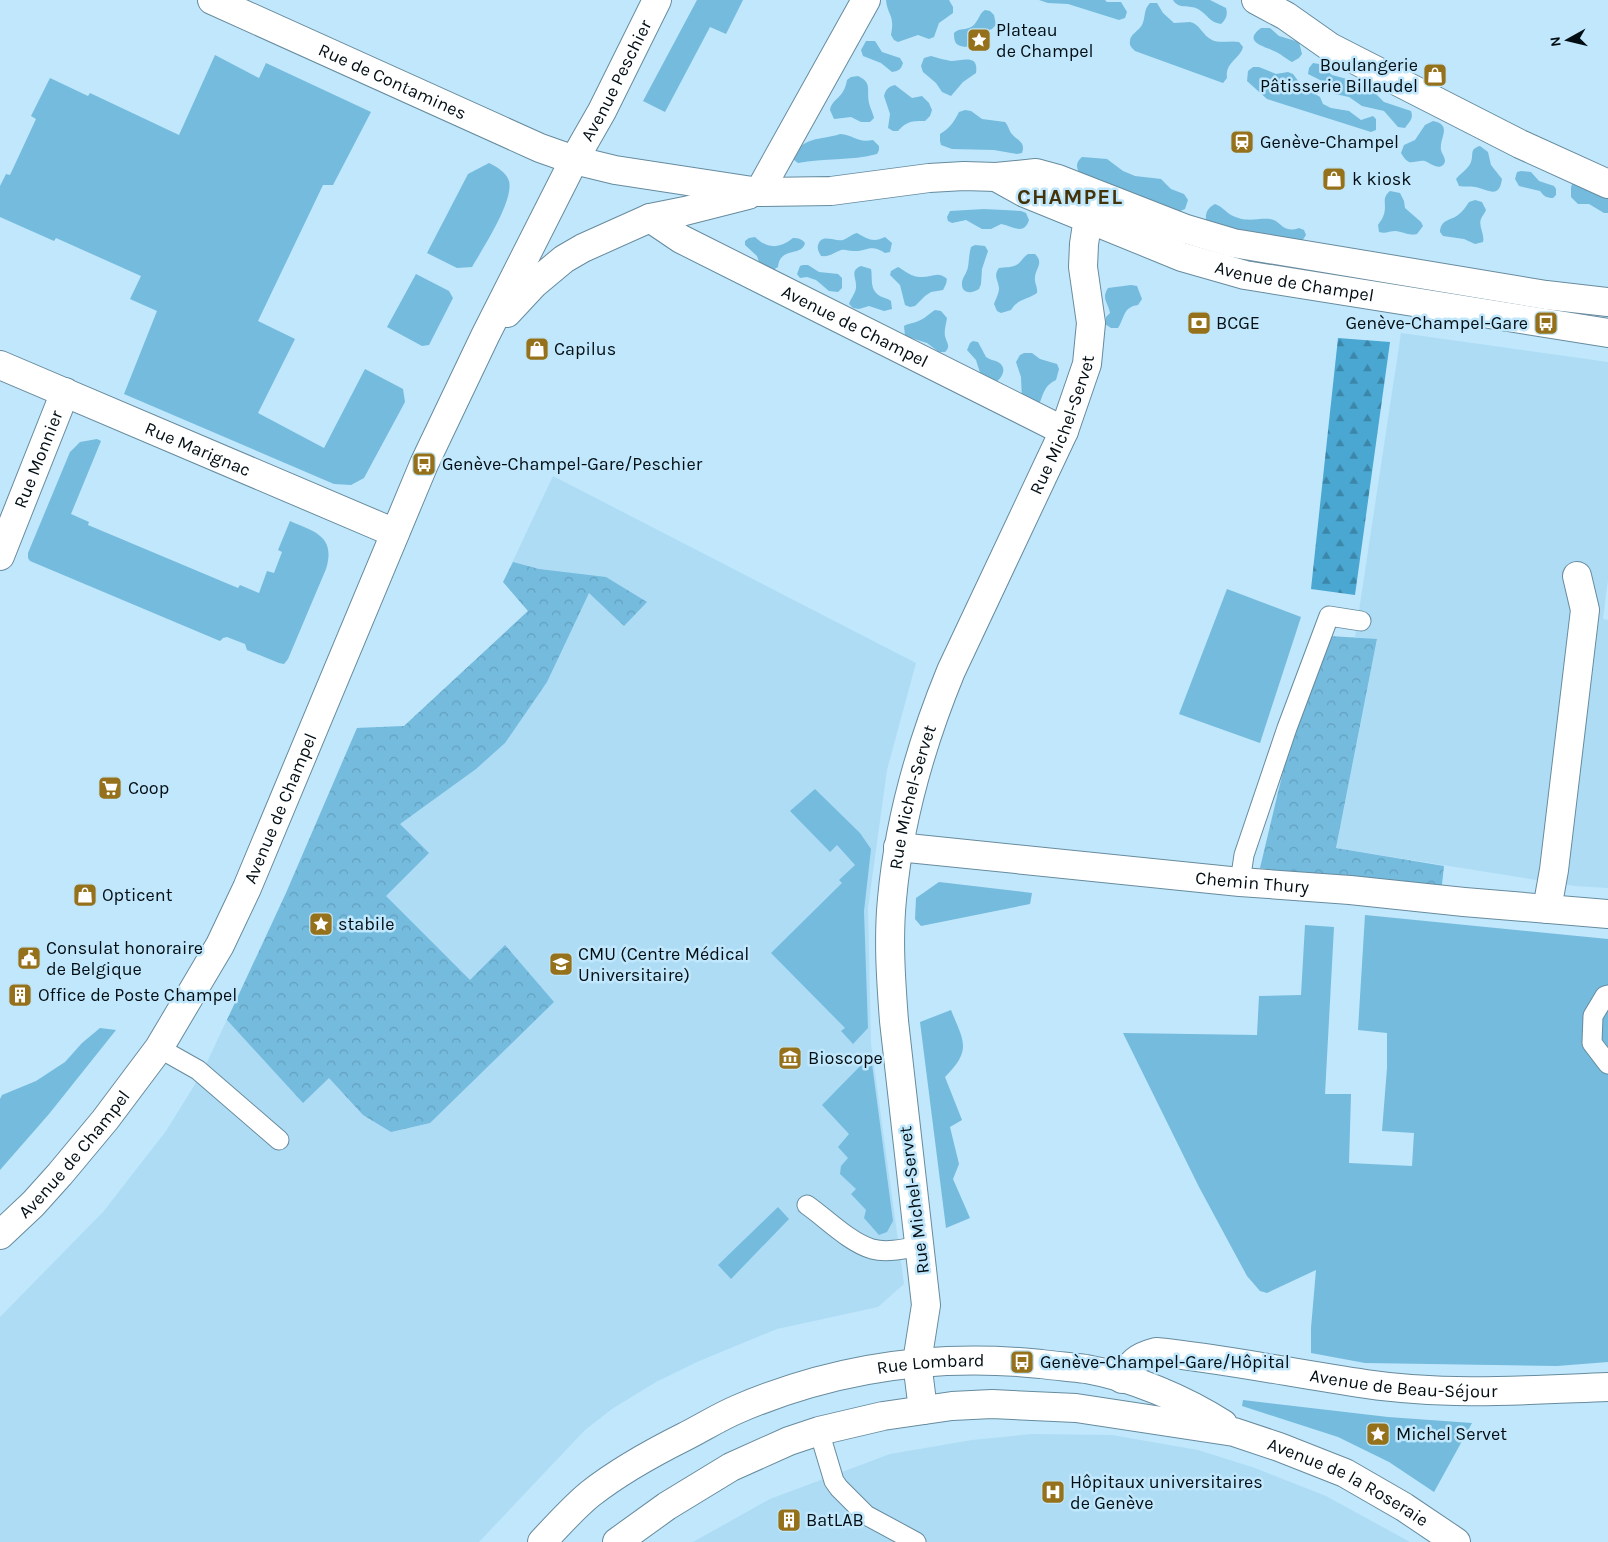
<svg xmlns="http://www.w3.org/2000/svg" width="1608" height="1542" viewBox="0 0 1608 1542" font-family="Karla,sans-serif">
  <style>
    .built { fill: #aedcf5 }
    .green { fill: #74bbde }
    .forest { fill: url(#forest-firs) }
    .park { fill: url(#park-crowns) }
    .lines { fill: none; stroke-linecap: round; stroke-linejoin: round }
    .lane-casing { stroke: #678b9e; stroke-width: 21 }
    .street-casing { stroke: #678b9e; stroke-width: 30 }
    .secondary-casing { stroke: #678b9e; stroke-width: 30 }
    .lane { stroke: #fff; stroke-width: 19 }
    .street { stroke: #fff; stroke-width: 28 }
    .secondary { stroke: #fff; stroke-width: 28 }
    .labels { text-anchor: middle; stroke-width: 5; stroke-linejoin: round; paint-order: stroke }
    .poi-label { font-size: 18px; fill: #020e14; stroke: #c0e7fb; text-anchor: start }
    .street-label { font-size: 18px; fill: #020e14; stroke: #c0e7fb }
    .district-label { font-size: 22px; font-weight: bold; letter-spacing: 1px; fill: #443209; stroke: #c0e7fb }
  </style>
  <defs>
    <pattern id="forest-firs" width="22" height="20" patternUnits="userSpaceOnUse" patternTransform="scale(1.25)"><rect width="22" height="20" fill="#49a7d2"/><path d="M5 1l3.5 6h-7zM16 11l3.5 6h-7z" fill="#3b86a9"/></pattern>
    <pattern id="park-crowns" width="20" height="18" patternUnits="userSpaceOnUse" patternTransform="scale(1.25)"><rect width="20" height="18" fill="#74bbde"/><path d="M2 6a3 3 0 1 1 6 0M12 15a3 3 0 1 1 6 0" fill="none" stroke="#63a0be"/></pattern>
  </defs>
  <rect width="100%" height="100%" fill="#c0e7fb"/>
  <path class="built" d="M1401 333 1608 362V580L1603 619 1608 620V888L1575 886 1336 848 1377 640 1355 637Z
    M553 476 916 663 887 770 868 908 871 1043 904 1284 878 1307 777 1329 697 1362 656 1382 612 1409 585 1430 479 1542H0V1317L103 1212 166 1131 202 1073 286 893 357 728 404 726 528 611 503 582Z
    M1032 1434 1112 1435 1198 1450 1255 1468 1326 1496 1410 1542H693L770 1499 890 1454 972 1440Z"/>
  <path class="green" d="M697 0H743L726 34 710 27 665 112 643 101Z
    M886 0H949L953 7V13L939 23 934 37 929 39 918 35 898 42 894 40 891 35C895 14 888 17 886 0Z
    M1039 0H1105L1107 2H1121L1127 12 1125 18 1119 20 1068 4 1048 3Z
    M1173 0H1210L1226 8C1228 15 1226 19 1221 24 1209 22 1208 15 1198 9 1189 4 1179 10 1173 0Z
    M1150 3H1157L1163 13 1174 23C1180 23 1185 22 1190 22 1199 23 1203 36 1212 40 1221 44 1230 40 1239 42L1243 47C1240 59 1225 62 1227 78L1223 83 1135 51C1132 48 1129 46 1130 41 1130 34 1139 31 1142 25 1146 17 1143 10 1150 3Z
    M985 10 990 11 994 15 996 25 992 29 981 33 966 47C956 46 954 43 954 33 959 28 963 30 969 28 978 25 978 14 985 10Z
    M1261 28H1270L1279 36 1299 42 1302 54 1299 58 1292 62C1286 59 1280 53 1274 51 1264 46 1242 42 1261 28Z
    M866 41H875L882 52 900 58 903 63C901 70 898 71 892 72L881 63 863 56 861 50Z
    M215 55 259 78 266 63 371 112 333 185H323L258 321 295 339 258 413 324 448 365 369 403 389 405 402 364 478 351 485 334 484 124 394 157 311 130 299 141 276 56 238 54 241 0 217V186L6 174 10 175 36 119 31 116 50 78 88 96 90 93 179 135Z
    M931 56C938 58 945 60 951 61 962 61 979 53 976 73L963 82 951 96 942 92 936 83 923 72 921 66 924 58Z
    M1313 63 1319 64 1332 75 1347 79 1352 84 1370 88 1384 102 1411 111C1414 119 1409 122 1405 128L1398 127 1384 111 1362 106 1349 97 1335 94 1326 83 1308 74 1309 68Z
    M1253 67H1259L1276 74 1288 72 1293 74 1302 86 1320 97 1323 104 1331 108 1349 111 1361 120 1373 116 1376 119V130L1371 132 1267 99 1247 81 1248 71Z
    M858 76C873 83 866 90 869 103 870 108 873 113 874 118L870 122H861L851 117 834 119 830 110C832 98 844 99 847 80L851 77Z
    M895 85 912 98 922 96 929 103 932 110 930 116 925 121C912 121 907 121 898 131H893L888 128 890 114 884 96C886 89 888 87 895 85Z
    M965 110 971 111 982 119 1005 122C1008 125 1009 130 1011 133 1017 141 1026 141 1022 153L1017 154 994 150 952 149 941 145 940 141V134C950 128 954 122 959 112Z
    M1433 121C1453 125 1439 138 1441 150 1442 155 1448 160 1443 165 1438 170 1430 163 1425 161 1420 160 1413 163 1409 162 1405 160 1403 156 1401 153L1404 145 1415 140 1425 125Z
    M840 134C855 135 856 143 873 140L879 146V150L877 154C851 161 823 158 798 163L793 159C802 135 820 141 840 134Z
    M1480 146 1488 152 1491 165 1502 179C1499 200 1488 189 1475 187 1470 186 1465 187 1459 186L1456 179C1460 174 1469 168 1471 162 1474 154 1469 149 1480 146Z
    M1082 157 1107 159 1123 171 1135 176 1161 179 1171 189 1184 194 1188 200 1185 209 1178 212 1079 173C1076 166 1076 162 1082 157Z
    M489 163C497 167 506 172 509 181 514 201 483 248 472 267L457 268 427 253 468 174Z
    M1521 171 1531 172 1539 181 1554 186 1556 189V195L1553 198C1546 198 1544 196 1540 191L1519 186 1515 179 1517 172Z
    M1573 182 1608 194V213H1604L1589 204H1578L1571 197V187Z
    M1390 191 1400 193 1404 201 1405 208 1421 222 1423 226 1417 234C1409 236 1404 232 1396 231 1389 231 1386 234 1379 232L1378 225C1380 222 1383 218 1384 214 1387 205 1381 198 1390 191Z
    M1475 200 1482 202 1486 210C1485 213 1482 216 1481 219 1478 226 1485 234 1483 242L1475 244 1464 239 1443 236 1440 232C1441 219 1450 221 1458 215 1463 211 1465 208 1469 202Z
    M1215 204C1221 206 1225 211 1231 215 1246 223 1256 218 1270 219 1281 220 1282 234 1299 228L1304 230 1306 235 1302 241 1262 239 1207 223C1204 215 1207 208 1215 204Z
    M984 209 1021 211 1026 213 1029 220C1024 236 1012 226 1001 224L991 229H982L966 220 952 223 948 221 947 217 950 211Z
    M857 233C868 239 873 243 885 237L892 243 890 252 885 253C870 243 866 252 853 251 848 251 846 249 841 250 833 253 830 257 821 256 819 252 817 250 818 245 822 233 834 242 843 240 848 238 852 234 857 233Z
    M755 237C767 249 780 249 793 238 798 238 802 239 805 243 802 257 780 246 778 267L773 270 761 268 757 256 745 245V241L749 238Z
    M975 245 985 246 988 251 982 269 981 284 979 289C972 294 961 294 962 283 962 278 967 273 968 267 969 261 969 254 971 247Z
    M1028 254H1035C1044 263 1036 267 1035 277 1034 283 1038 287 1037 293 1027 300 1017 299 1011 310L1001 313 997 311 994 304C996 299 999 293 999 288 998 279 993 276 999 268 1005 267 1012 268 1018 264 1022 261 1023 257 1028 254Z
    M803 265H808L819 272 838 274 842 278V288L838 292 829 291 816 280 807 277 800 278 797 274 800 266Z
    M861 266 871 269C873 279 869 289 880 296 884 298 887 298 891 301L892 309 884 311 869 306 859 309 853 308 849 304C851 298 855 294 856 288 857 278 849 271 861 266Z
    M898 267C905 271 912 277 920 277 931 278 938 270 947 279L946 284 943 290 931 292 925 296 915 306 910 307 905 305 900 285 890 275 891 271Z
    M416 274 449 291 453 298 429 345 422 346 387 327Z
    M1131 285 1137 286 1142 299 1138 305C1123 307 1125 317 1118 328H1111L1105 324 1106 317 1110 313C1108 302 1101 299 1108 288Z
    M935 310 941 311 947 318C946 324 944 331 945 336 947 344 951 346 945 352H939L927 343 905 336 904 326C909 323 911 324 916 322 923 320 929 314 935 310Z
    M973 341 978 342 986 357C990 360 994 360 998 362 1009 368 1001 381 992 384L982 379 976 360 967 350 970 343Z
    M1024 353H1032L1040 359 1057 364 1059 369 1056 380C1045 385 1044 392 1040 402L1033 405 1022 400 1021 377 1016 362 1020 355Z
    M97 439 101 441 71 514 89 522 88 525 238 588 240 585 259 593 267 571 274 573 282 552 278 550 290 521C315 532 336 536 326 569L288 659 284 664 279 663 247 650 245 644 227 637 223 638 220 641 30 561 28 558V553L70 452 80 442Z
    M1227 589 1301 617 1260 743 1179 714Z
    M815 789 860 833 871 849 864 911 868 1028 853 1044 841 1031 845 1028 771 953 842 883 839 880 855 865 837 845 830 852 790 811Z
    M939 882 1032 893 1030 904 921 926 915 919 916 898Z
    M1365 915 1608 939V1362L1557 1366 1365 1363 1311 1353V1328L1316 1270 1267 1293 1260 1291 1247 1276 1199 1187 1123 1033 1257 1035 1259 996 1301 995 1305 925 1334 927 1325 1094H1351L1349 1163 1412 1166 1414 1133 1382 1131 1387 1068V1033L1358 1030Z
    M951 1010C964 1042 972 1050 945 1077L962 1120 950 1127 959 1164 953 1179 970 1218 946 1228 920 1022Z
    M100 1028 116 1030 49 1114 0 1170V1099L2 1095 36 1081 65 1062 82 1043Z
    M867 1059 872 1064 893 1221 887 1232 879 1235 864 1218 866 1210 851 1194 856 1189 840 1174 841 1166 848 1158 838 1147 849 1134 822 1105Z
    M778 1207 789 1219 731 1279 718 1265Z
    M1243 1400 1388 1417 1472 1423 1434 1492 1389 1462 1338 1437 1242 1406Z"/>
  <path class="forest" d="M1338 338 1390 342 1355 595 1311 589Z"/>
  <path class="park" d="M513 562 539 569 606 577 647 602 624 626 589 593 547 682 505 743 476 769 400 824 429 853 386 896 470 980 505 945 554 1002 430 1123 391 1132 363 1115 329 1078 303 1103 227 1020 286 893 357 728 404 726 528 611 503 582Z
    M1330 636 1377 639 1336 848 1444 866 1441 893 1260 868 1285 763Z"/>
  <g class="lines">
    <g class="lane-casing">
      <path id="lane" d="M1240 882 1244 855 1287 728 1329 616 1361 621
        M1608 995 1605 996 1593 1016 1592 1043 1608 1064
        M159 1048 198 1070 279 1140
        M807 1205C827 1219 849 1242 872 1249 887 1253 904 1249 919 1246
        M819 1431 834 1481 839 1488 866 1515 916 1542"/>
    </g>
    <g class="street-casing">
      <g id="street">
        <path d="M1256 0 1286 16 1330 47 1520 144 1608 184"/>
        <path id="s1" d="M574 160 602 111 657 0"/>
        <path d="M759 192 866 0"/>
        <path id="s2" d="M650 218 681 239 1064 431"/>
        <path id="s3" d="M0 365 395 533"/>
        <path id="s4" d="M0 556 65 392"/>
        <path id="s5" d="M898 847 1240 882 1350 890 1464 902 1608 914"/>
        <path d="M1547 909 1554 870 1585 610 1577 576"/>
        <path id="s6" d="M1122 1379C1132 1362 1137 1357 1156 1352 1227 1359 1296 1374 1366 1384 1446 1396 1528 1390 1608 1387"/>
        <path id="s7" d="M923 1410 917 1362 926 1305 894 1021C891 981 888 939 892 899 899 820 921 744 951 671L1064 431 1087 364 1091 323 1083 267 1084 244 1088 218"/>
      </g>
    </g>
    <g class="secondary-casing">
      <g id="secondary">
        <path id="s8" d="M212 0 540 148 574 160 615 170 759 192 831 191 929 178 964 176 996 177 1036 173 1058 179 1186 229 1233 243 1546 295 1608 302"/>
        <path id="s9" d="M996 177 1025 193 1182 257 1245 275 1608 333"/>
        <path d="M507 313 534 284 564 259 583 248 650 218 685 211 748 195"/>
        <path id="s10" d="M0 1235 33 1204 60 1174 105 1120 159 1048 220 945 247 888 424 464 485 336 574 160"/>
        <path id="s11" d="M542 1542C557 1526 573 1508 590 1494 618 1472 652 1453 684 1437 702 1428 719 1417 738 1409 836 1367 935 1353 1041 1364 1056 1366 1071 1367 1086 1369 1132 1377 1184 1399 1223 1424"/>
        <path id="s12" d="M617 1542 667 1506 731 1467 789 1441 819 1431 883 1416 952 1406 992 1404 1076 1408 1234 1432 1279 1447 1345 1473 1404 1507 1456 1542"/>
      </g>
    </g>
    <use href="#lane" class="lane"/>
    <use href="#street" class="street"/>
    <use href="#secondary" class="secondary"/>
  </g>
  <defs>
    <g id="sight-square" transform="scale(1.25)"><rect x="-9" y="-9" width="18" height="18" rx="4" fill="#96711b" stroke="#c0e7fb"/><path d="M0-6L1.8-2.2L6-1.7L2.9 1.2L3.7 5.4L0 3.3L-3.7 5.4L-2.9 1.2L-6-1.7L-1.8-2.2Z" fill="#fff"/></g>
    <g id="shop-square" transform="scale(1.25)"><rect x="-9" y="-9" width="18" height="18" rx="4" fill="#96711b" stroke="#c0e7fb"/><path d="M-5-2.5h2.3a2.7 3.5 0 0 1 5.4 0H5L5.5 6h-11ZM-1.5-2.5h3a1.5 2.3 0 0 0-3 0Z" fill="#fff"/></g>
    <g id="station-square" transform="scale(1.25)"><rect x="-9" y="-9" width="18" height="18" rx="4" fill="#96711b" stroke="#c0e7fb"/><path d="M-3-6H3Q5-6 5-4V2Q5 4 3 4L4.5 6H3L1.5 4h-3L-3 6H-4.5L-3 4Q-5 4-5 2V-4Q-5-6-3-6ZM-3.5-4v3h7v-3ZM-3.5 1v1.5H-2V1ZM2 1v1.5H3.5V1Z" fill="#fff"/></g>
    <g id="bank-square" transform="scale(1.25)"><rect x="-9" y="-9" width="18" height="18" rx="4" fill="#96711b" stroke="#c0e7fb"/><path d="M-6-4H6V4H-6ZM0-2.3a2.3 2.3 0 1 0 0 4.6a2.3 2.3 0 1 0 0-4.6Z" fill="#fff"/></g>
    <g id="bus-square" transform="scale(1.25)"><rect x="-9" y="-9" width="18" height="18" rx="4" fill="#96711b" stroke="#c0e7fb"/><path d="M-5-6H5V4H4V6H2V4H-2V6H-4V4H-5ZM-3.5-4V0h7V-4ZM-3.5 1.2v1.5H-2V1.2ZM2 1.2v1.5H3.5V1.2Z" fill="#fff"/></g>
    <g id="supermarket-square" transform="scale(1.25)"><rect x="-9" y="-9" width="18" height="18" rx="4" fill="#96711b" stroke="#c0e7fb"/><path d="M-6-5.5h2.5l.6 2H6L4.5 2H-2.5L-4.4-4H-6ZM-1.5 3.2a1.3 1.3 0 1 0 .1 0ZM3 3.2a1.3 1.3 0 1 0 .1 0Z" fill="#fff"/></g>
    <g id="civic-square" transform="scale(1.25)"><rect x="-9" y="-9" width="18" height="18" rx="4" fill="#96711b" stroke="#c0e7fb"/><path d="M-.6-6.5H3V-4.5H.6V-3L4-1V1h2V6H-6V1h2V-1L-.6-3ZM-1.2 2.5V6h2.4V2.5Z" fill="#fff"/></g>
    <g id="university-square" transform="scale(1.25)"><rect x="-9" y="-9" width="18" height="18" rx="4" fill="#96711b" stroke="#c0e7fb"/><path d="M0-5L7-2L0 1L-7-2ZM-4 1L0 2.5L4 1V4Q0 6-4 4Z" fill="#fff"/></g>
    <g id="building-square" transform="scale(1.25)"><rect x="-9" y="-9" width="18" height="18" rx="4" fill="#96711b" stroke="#c0e7fb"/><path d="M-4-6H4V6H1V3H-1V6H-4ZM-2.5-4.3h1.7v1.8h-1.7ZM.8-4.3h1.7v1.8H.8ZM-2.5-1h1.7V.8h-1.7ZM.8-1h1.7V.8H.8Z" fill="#fff"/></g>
    <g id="museum-square" transform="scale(1.25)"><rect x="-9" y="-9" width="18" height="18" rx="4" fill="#96711b" stroke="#c0e7fb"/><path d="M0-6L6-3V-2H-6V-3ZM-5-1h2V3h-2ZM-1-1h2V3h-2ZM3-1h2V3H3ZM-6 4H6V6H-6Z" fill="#fff"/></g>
    <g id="hospital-square" transform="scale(1.25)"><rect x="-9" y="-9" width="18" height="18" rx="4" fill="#96711b" stroke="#c0e7fb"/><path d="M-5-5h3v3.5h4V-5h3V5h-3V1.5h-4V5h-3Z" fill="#fff"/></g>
  </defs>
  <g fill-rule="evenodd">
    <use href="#sight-square" x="979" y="40"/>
    <use href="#shop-square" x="1435" y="75"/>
    <use href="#station-square" x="1242" y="142"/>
    <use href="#shop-square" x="1334" y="179"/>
    <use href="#bank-square" x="1199" y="323"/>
    <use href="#bus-square" x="1546" y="323"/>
    <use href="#shop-square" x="537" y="349"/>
    <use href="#bus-square" x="424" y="464"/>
    <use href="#supermarket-square" x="110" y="788"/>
    <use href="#shop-square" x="85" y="895"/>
    <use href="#sight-square" x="321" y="924"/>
    <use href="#civic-square" x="29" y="958"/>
    <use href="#university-square" x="561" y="964"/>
    <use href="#building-square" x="20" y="995"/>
    <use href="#museum-square" x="790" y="1058"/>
    <use href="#bus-square" x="1022" y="1362"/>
    <use href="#sight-square" x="1378" y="1434"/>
    <use href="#hospital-square" x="1053" y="1492"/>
    <use href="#building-square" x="789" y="1520"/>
  </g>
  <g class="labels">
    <g class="poi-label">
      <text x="996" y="36">Plateau<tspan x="996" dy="21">de Champel</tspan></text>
      <text x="1418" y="71" text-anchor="end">Boulangerie<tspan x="1418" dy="21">Pâtisserie Billaudel</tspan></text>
      <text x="1260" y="148">Genève-Champel</text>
      <text x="1352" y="185">k kiosk</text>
      <text x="1216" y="329">BCGE</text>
      <text x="1528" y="329" text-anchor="end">Genève-Champel-Gare</text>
      <text x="554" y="355">Capilus</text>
      <text x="442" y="470">Genève-Champel-Gare/Peschier</text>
      <text x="128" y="794">Coop</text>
      <text x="102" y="901">Opticent</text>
      <text x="338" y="930">stabile</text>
      <text x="46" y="954">Consulat honoraire<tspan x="46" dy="21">de Belgique</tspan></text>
      <text x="578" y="960">CMU (Centre Médical<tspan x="578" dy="21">Universitaire)</tspan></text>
      <text x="38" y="1001">Office de Poste Champel</text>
      <text x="808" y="1064">Bioscope</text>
      <text x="1040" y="1368">Genève-Champel-Gare/Hôpital</text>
      <text x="1396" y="1440">Michel Servet</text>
      <text x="1070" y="1488">Hôpitaux universitaires<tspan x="1070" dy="21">de Genève</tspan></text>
      <text x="806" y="1526">BatLAB</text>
    </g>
    <g class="street-label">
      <text dy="6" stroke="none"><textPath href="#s1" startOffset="90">Avenue Peschier</textPath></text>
      <text dy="6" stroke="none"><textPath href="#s8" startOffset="198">Rue de Contamines</textPath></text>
      <text dy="6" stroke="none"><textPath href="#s9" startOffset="318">Avenue de Champel</textPath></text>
      <text dy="6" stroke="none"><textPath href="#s2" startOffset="232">Avenue de Champel</textPath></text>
      <text dy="6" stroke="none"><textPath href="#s7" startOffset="1021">Rue Michel-Servet</textPath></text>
      <text dy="6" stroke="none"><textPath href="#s3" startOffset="215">Rue Marignac</textPath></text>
      <text dy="6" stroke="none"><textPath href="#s4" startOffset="104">Rue Monnier</textPath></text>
      <text dy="6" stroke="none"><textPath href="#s7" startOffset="618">Rue Michel-Servet</textPath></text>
      <text dy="6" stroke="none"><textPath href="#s10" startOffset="515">Avenue de Champel</textPath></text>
      <text dy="6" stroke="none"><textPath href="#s5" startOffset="356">Chemin Thury</textPath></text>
      <text dy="6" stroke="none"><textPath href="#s10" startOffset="110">Avenue de Champel</textPath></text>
      <text transform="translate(914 1200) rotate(-97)" y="6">Rue Michel-Servet</text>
      <text dy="6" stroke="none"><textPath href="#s11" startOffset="438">Rue Lombard</textPath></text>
      <text dy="6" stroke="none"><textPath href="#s6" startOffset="295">Avenue de Beau-Séjour</textPath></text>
      <text dy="6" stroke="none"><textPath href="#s12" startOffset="776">Avenue de la Roseraie</textPath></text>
    </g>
    <g class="district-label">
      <text x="1070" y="204">CHAMPEL</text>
    </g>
  </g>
  <g transform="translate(1568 40) rotate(262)" stroke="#c0e7fb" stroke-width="4" paint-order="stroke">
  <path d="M0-4L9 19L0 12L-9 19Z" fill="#020e14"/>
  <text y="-8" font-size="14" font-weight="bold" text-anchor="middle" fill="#020e14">N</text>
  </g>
</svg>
